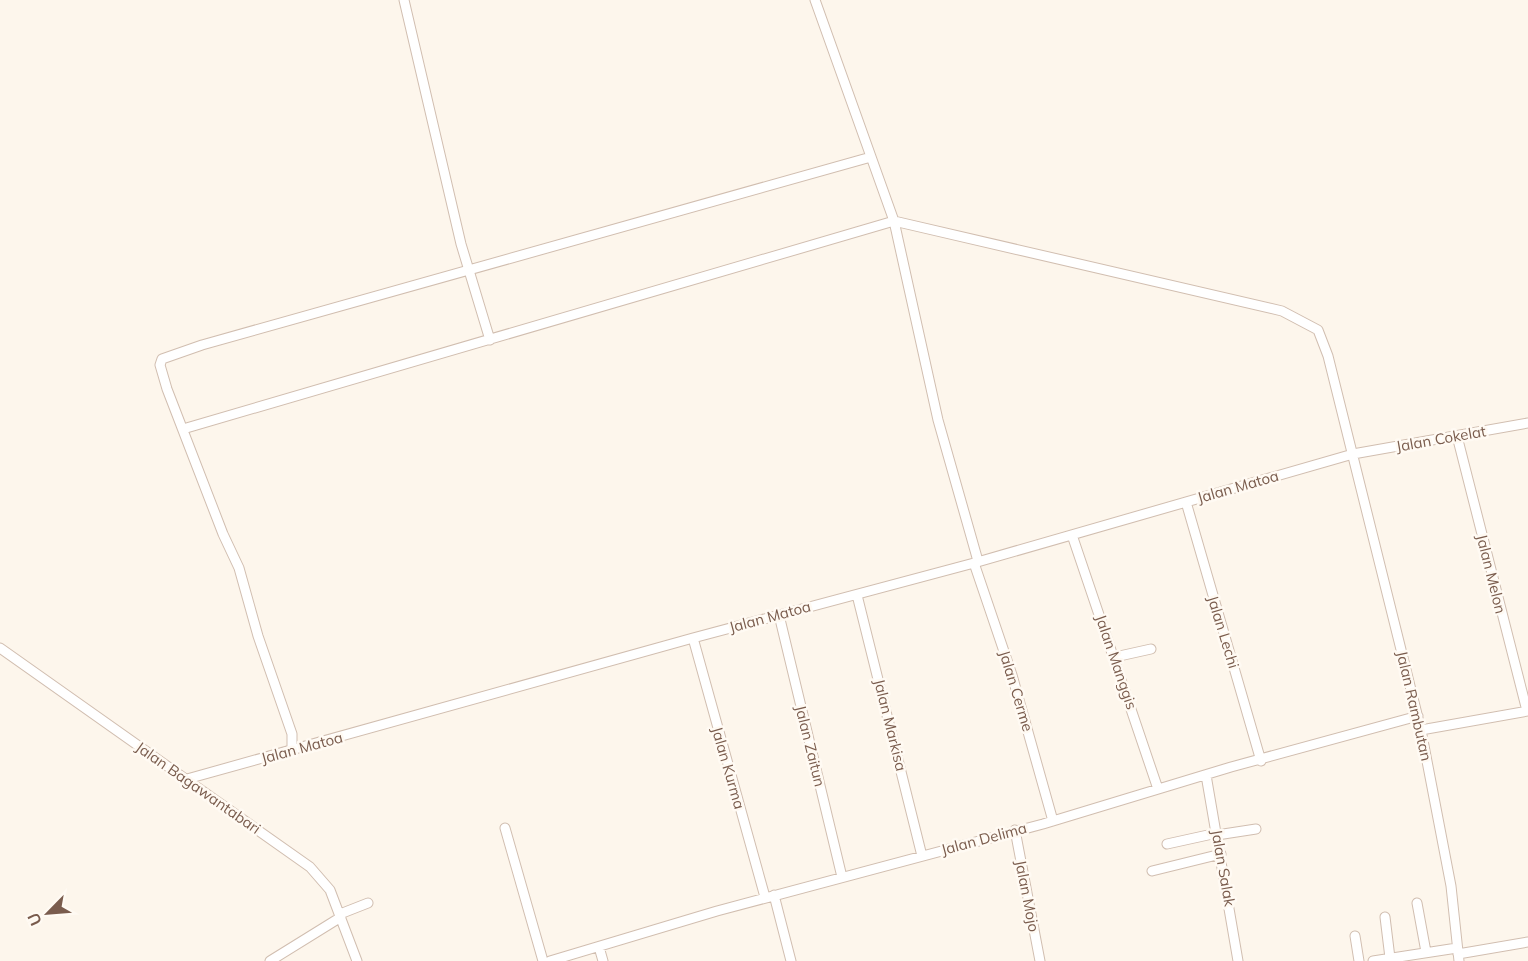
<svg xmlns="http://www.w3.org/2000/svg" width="1528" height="961" viewBox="0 0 1528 961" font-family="Mulish,sans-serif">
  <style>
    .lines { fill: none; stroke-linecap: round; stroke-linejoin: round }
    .minor-casing { stroke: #d1beb0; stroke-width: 11 }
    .minor { stroke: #fff; stroke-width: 9 }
    .labels { text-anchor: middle; stroke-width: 5; stroke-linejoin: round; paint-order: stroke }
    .street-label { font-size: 15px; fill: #7a5c4d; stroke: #fffaf3 }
  </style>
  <rect width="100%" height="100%" fill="#fdf6ec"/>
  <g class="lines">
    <g class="minor-casing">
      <path id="minor" d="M404 0 461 244 490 340
        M815 0 894 221 938 420 978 561
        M183 429 894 221 1282 311 1318 330 1328 356 1421 730 1451 886 1459 961
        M1457 436 1527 711
        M1186 502 1261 761
        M1072 535 1158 789
        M974 563 1012 675 1053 821
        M857 595 922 856
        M779 615 842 877
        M693 638 765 897
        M0 648 310 867 330 890 357 961
        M1115 657 1151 649
        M1421 730 1528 711
        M292 751V734L258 636 239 568 223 534 167 389 160 365 162 359 202 345 871 157
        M1206 775 1238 961
        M187 779 693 638 974 563 1353 454 1528 423
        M505 828 543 961
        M1015 830 1040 961
        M1217 835 1256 829
        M1167 844 1217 833
        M1152 871 1221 854
        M774 895 791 961
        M1417 903 1426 952
        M340 914 368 903
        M1385 917 1390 958
        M1355 936 1359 961
        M599 947 603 961
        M1458 954 1528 942
        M270 961 341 917
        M550 961 717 911 1043 824 1231 767 1418 716
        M1373 961 1457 948"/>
    </g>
    <use href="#minor" class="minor"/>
  </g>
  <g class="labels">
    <g class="street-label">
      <text transform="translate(1441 439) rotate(-10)" y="5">Jalan Cokelat</text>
      <text transform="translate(1238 487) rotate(-16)" y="5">Jalan Matoa</text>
      <text transform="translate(1491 574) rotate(76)" y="5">Jalan Melon</text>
      <text transform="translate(770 617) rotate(-15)" y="5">Jalan Matoa</text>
      <text transform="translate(1223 632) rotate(73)" y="5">Jalan Lechi</text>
      <text transform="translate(1116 662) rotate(71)" y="5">Jalan Manggis</text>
      <text transform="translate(1016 691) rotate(73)" y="5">Jalan Cerme</text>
      <text transform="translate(1414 706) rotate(77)" y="5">Jalan Rambutan</text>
      <text transform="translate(890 725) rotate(76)" y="5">Jalan Markisa</text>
      <text transform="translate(810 746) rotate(76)" y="5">Jalan Zaitun</text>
      <text transform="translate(302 748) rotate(-15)" y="5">Jalan Matoa</text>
      <text transform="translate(728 768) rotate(74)" y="5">Jalan Kurma</text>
      <text transform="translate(198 788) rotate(35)" y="5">Jalan Bagawantabari</text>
      <text transform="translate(984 839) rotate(-15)" y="5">Jalan Delima</text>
      <text transform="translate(1223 868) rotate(80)" y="5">Jalan Salak</text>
      <text transform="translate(1027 896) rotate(79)" y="5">Jalan Mojo</text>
    </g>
  </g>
  <g transform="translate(48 913) rotate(245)" stroke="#fffaf3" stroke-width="4.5" paint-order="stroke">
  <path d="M0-4.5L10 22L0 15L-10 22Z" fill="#7a5c4d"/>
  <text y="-9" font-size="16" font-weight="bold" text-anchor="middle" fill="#7a5c4d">U</text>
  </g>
</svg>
